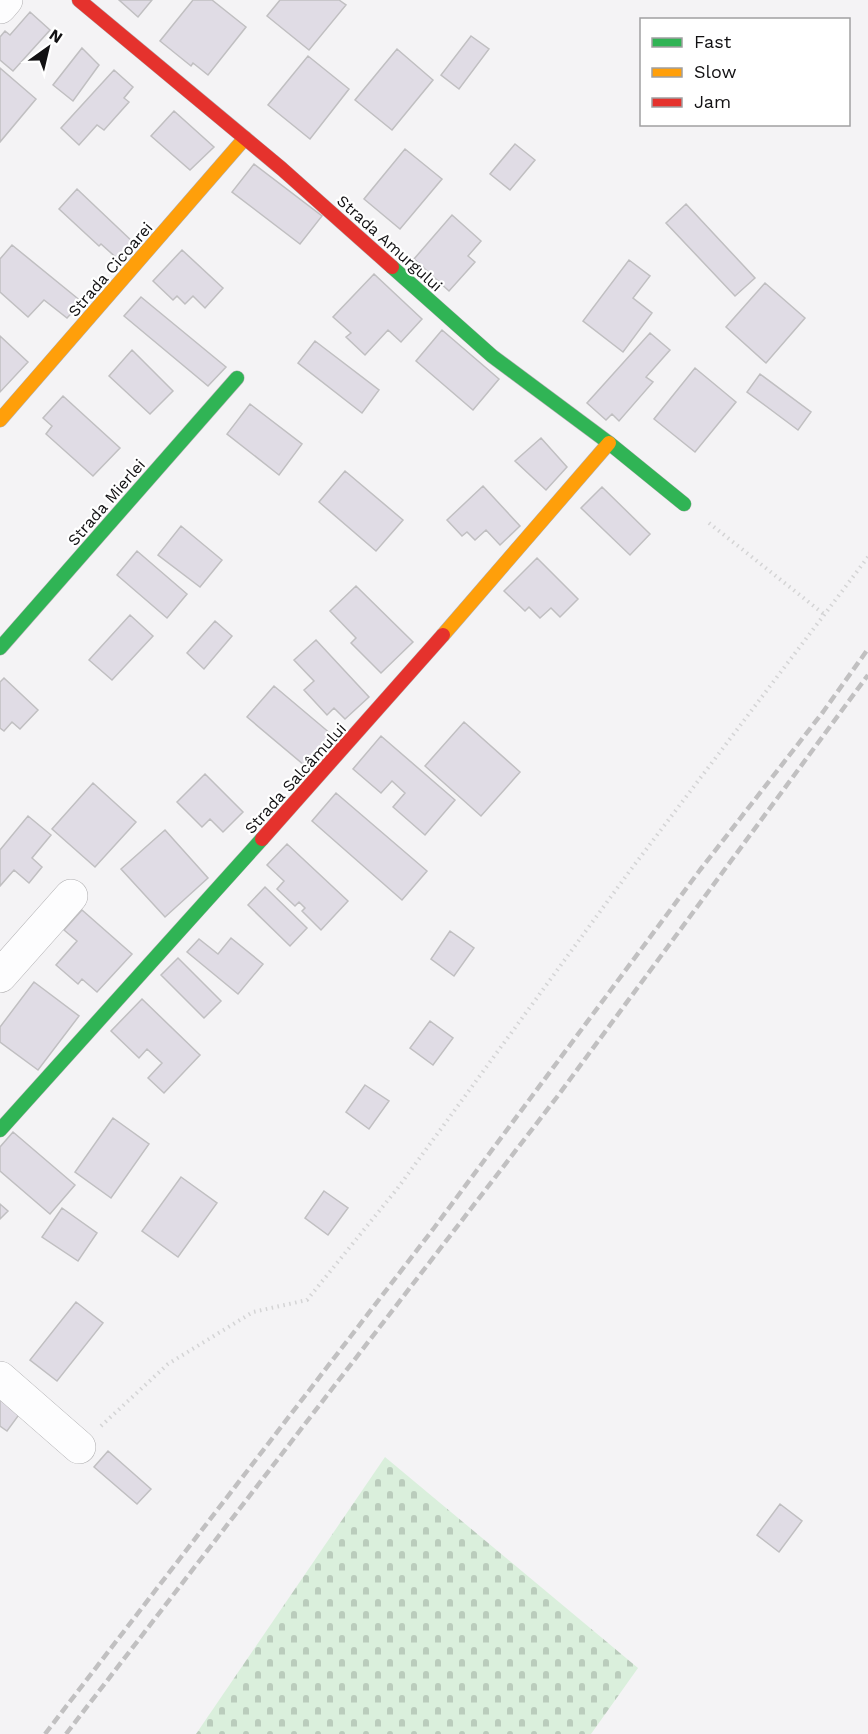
<svg xmlns="http://www.w3.org/2000/svg" width="868" height="1734" viewBox="0 0 868 1734" font-family="'Work Sans',sans-serif">
  <style>
    .cemetery { fill: url(#cemetery-stones) }
    .building { fill: #e0dce5; stroke: #c0bfc1; stroke-width: 1.5 }
    .lines { fill: none; stroke-linecap: round; stroke-linejoin: round }
    .street-casing { stroke: #afaeb0; stroke-width: 34 }
    .fast-casing { stroke: #afaeb0; stroke-width: 15 }
    .slow-casing { stroke: #afaeb0; stroke-width: 15 }
    .jam-casing { stroke: #afaeb0; stroke-width: 15 }
    .path { stroke: #d4d4d5; stroke-width: 4; stroke-dasharray: 1.5 4.5; stroke-linecap: butt }
    .street { stroke: #fdfdfe; stroke-width: 33 }
    .fast { stroke: #30b455; stroke-width: 14 }
    .slow { stroke: #ff9f0a; stroke-width: 14 }
    .jam { stroke: #e5322d; stroke-width: 14 }
    .rail { stroke: #c1c0c1; stroke-width: 4.5; stroke-dasharray: 9 4.5; stroke-linecap: butt }
    .labels { text-anchor: middle; stroke-width: 4.5; stroke-linejoin: round; paint-order: stroke }
    .street-label { font-size: 16px; fill: #121113; stroke: #fff }
  </style>
  <defs>
    <pattern id="cemetery-stones" width="16" height="16" patternUnits="userSpaceOnUse" patternTransform="scale(1.5)"><rect width="16" height="16" fill="#daefdc"/><path d="M2 7V4a2 2 0 0 1 4 0v3zM10 15v-3a2 2 0 0 1 4 0v3z" fill="#baccbc"/></pattern>
  </defs>
  <rect width="100%" height="100%" fill="#f4f3f5"/>
  <path class="cemetery" d="M385 1457 638 1668 591 1734H196Z"/>
  <path class="building" d="M119 0H152L138 17Z
    M193 0H212L246 27 208 75 193 63 191 66 160 41Z
    M280 0H339L346 5 309 50 267 16Z
    M30 12 50 30 13 71 0 60V37L5 31 10 35Z
    M471 36 489 49 459 89 441 75Z
    M82 48 99 65 73 101 53 85Z
    M397 49 433 80 392 130 355 100Z
    M308 56 349 89 310 139 268 105Z
    M0 68 36 99 0 142Z
    M114 70 133 87 124 98 129 102 104 130 97 125 79 145 61 128Z
    M174 111 214 147 190 170 151 136Z
    M515 144 535 160 510 190 490 174Z
    M405 149 442 179 400 229 364 199Z
    M254 164 322 216 300 244 232 192Z
    M77 189 135 244 120 261 101 244 99 246 59 209Z
    M686 204 755 278 735 296 666 223Z
    M452 215 481 241 468 256 475 262 449 291 414 259Z
    M12 245 82 302 67 318 44 300 28 317 0 292V259Z
    M182 250 223 288 205 308 193 296 185 304 177 296 173 300 153 281Z
    M629 260 650 276 633 298 652 313 623 352 583 321Z
    M374 274 422 319 401 342 388 330 365 355 346 337 351 333 333 317Z
    M765 283 805 318 766 363 726 327Z
    M141 297 226 367 208 386 124 316Z
    M442 330 499 379 473 410 416 361Z
    M650 333 670 350 646 377 653 382 619 421 612 414 606 420 587 403Z
    M0 336 28 362 0 392Z
    M315 341 379 390 362 413 298 363Z
    M132 350 173 391 150 414 109 376Z
    M695 368 736 402 695 452 654 419Z
    M760 374 811 412 798 430 747 392Z
    M63 396 120 448 93 476 46 434 52 426 43 418Z
    M250 404 302 444 279 475 227 434Z
    M541 438 567 467 546 490 515 461Z
    M345 471 403 520 376 551 319 502Z
    M483 486 520 526 500 545 486 530 475 540 467 532 462 536 447 520Z
    M602 487 650 534 630 555 581 508Z
    M181 526 222 560 200 587 158 555Z
    M137 551 187 594 167 618 117 575Z
    M537 558 578 599 560 617 551 608 540 618 529 607 525 611 504 591Z
    M356 586 413 642 381 673 351 643 356 638 330 611Z
    M130 615 153 636 112 680 89 660Z
    M215 621 232 636 204 669 187 653Z
    M316 640 369 697 345 719 334 708 327 715 304 690 314 681 294 660Z
    M4 678 38 710 20 729 12 722 4 731 0 728V682Z
    M274 686 331 734 304 765 247 717Z
    M464 722 520 772 481 816 425 766Z
    M381 736 455 800 425 835 393 807 405 793 392 781 381 793 353 769Z
    M205 774 243 812 223 832 210 819 202 827 177 802Z
    M93 783 136 822 95 867 52 829Z
    M336 793 427 871 402 900 312 821Z
    M28 816 51 835 32 858 42 867 29 883 14 870 0 886V850Z
    M165 830 208 878 165 917 121 869Z
    M287 844 348 901 321 930 302 911 305 908 299 902 295 906 277 889 284 881 267 865Z
    M265 887 307 928 290 946 248 905Z
    M82 910 132 954 97 992 82 979 78 984 56 965 77 941 64 930Z
    M450 931 474 948 454 976 431 959Z
    M231 938 263 964 238 994 187 952 199 939 218 954Z
    M178 958 221 1001 204 1018 161 975Z
    M34 982 79 1016 38 1070 0 1042V1027Z
    M142 999 200 1055 164 1093 148 1078 162 1063 147 1049 139 1058 111 1031Z
    M430 1021 453 1038 433 1065 410 1048Z
    M365 1085 389 1101 369 1129 346 1112Z
    M113 1118 149 1144 111 1198 75 1172Z
    M13 1132 75 1185 50 1214 0 1171V1147Z
    M181 1177 217 1203 178 1257 142 1231Z
    M324 1191 348 1208 328 1235 305 1218Z
    M0 1204 8 1211 0 1219Z
    M62 1208 97 1233 78 1261 42 1237Z
    M76 1302 103 1323 57 1381 30 1360Z
    M0 1396 21 1412 7 1431 0 1426Z
    M108 1451 151 1489 137 1504 94 1467Z
    M780 1504 802 1521 779 1552 757 1535Z"/>
  <g class="lines">
    <g class="street-casing">
      <path id="street" d="M0 7 6 0
        M0 976 71 896
        M0 1378 79 1447"/>
    </g>
    <g class="fast-casing">
      <path id="fast" d="M392 267 492 356 609 443 684 504
        M0 648 237 378
        M0 1130 262 839"/>
    </g>
    <g class="slow-casing">
      <path id="slow" d="M0 420 245 138
        M443 635 609 443"/>
    </g>
    <g class="jam-casing">
      <path id="jam" d="M79 0 282 169 392 267
        M262 839 443 635"/>
    </g>
    <path class="path" d="M709 523 825 615
      M101 1426 168 1364 253 1312 307 1300 397 1189 629 872 868 557"/>
    <use href="#street" class="street"/>
    <use href="#fast" class="fast"/>
    <use href="#slow" class="slow"/>
    <use href="#jam" class="jam"/>
    <path class="rail" d="M45 1734 434 1228 700 870 823 712 868 649
      M66 1734 557 1097 868 675"/>
  </g>
  <g class="labels">
    <g class="street-label">
      <text transform="translate(390 243) rotate(42)" y="6">Strada Amurgului</text>
      <text transform="translate(110 269) rotate(-49)" y="6">Strada Cicoarei</text>
      <text transform="translate(106 502) rotate(-49)" y="6">Strada Mierlei</text>
      <text transform="translate(295 778) rotate(-48)" y="6">Strada Salcâmului</text>
    </g>
  </g>
  <rect x="640" y="18" width="210" height="108" fill="#ffffff" stroke="#a0a0a1" stroke-width="1.5"/>
  <rect x="652" y="38" width="30" height="9" fill="#30b455" stroke="#a0a0a1" stroke-width="1.5"/>
  <text x="694" y="48" font-size="18" fill="#121113">Fast</text>
  <rect x="652" y="68" width="30" height="9" fill="#ff9f0a" stroke="#a0a0a1" stroke-width="1.5"/>
  <text x="694" y="78" font-size="18" fill="#121113">Slow</text>
  <rect x="652" y="98" width="30" height="9" fill="#e5322d" stroke="#a0a0a1" stroke-width="1.5"/>
  <text x="694" y="108" font-size="18" fill="#121113">Jam</text>
  <g transform="translate(48 48) rotate(34)" stroke="#ffffff" stroke-width="4.5" paint-order="stroke">
  <path d="M0-4.5L10 22L0 15L-10 22Z" fill="#121113"/>
  <text y="-9" font-size="16" font-weight="bold" text-anchor="middle" fill="#121113">N</text>
  </g>
</svg>
